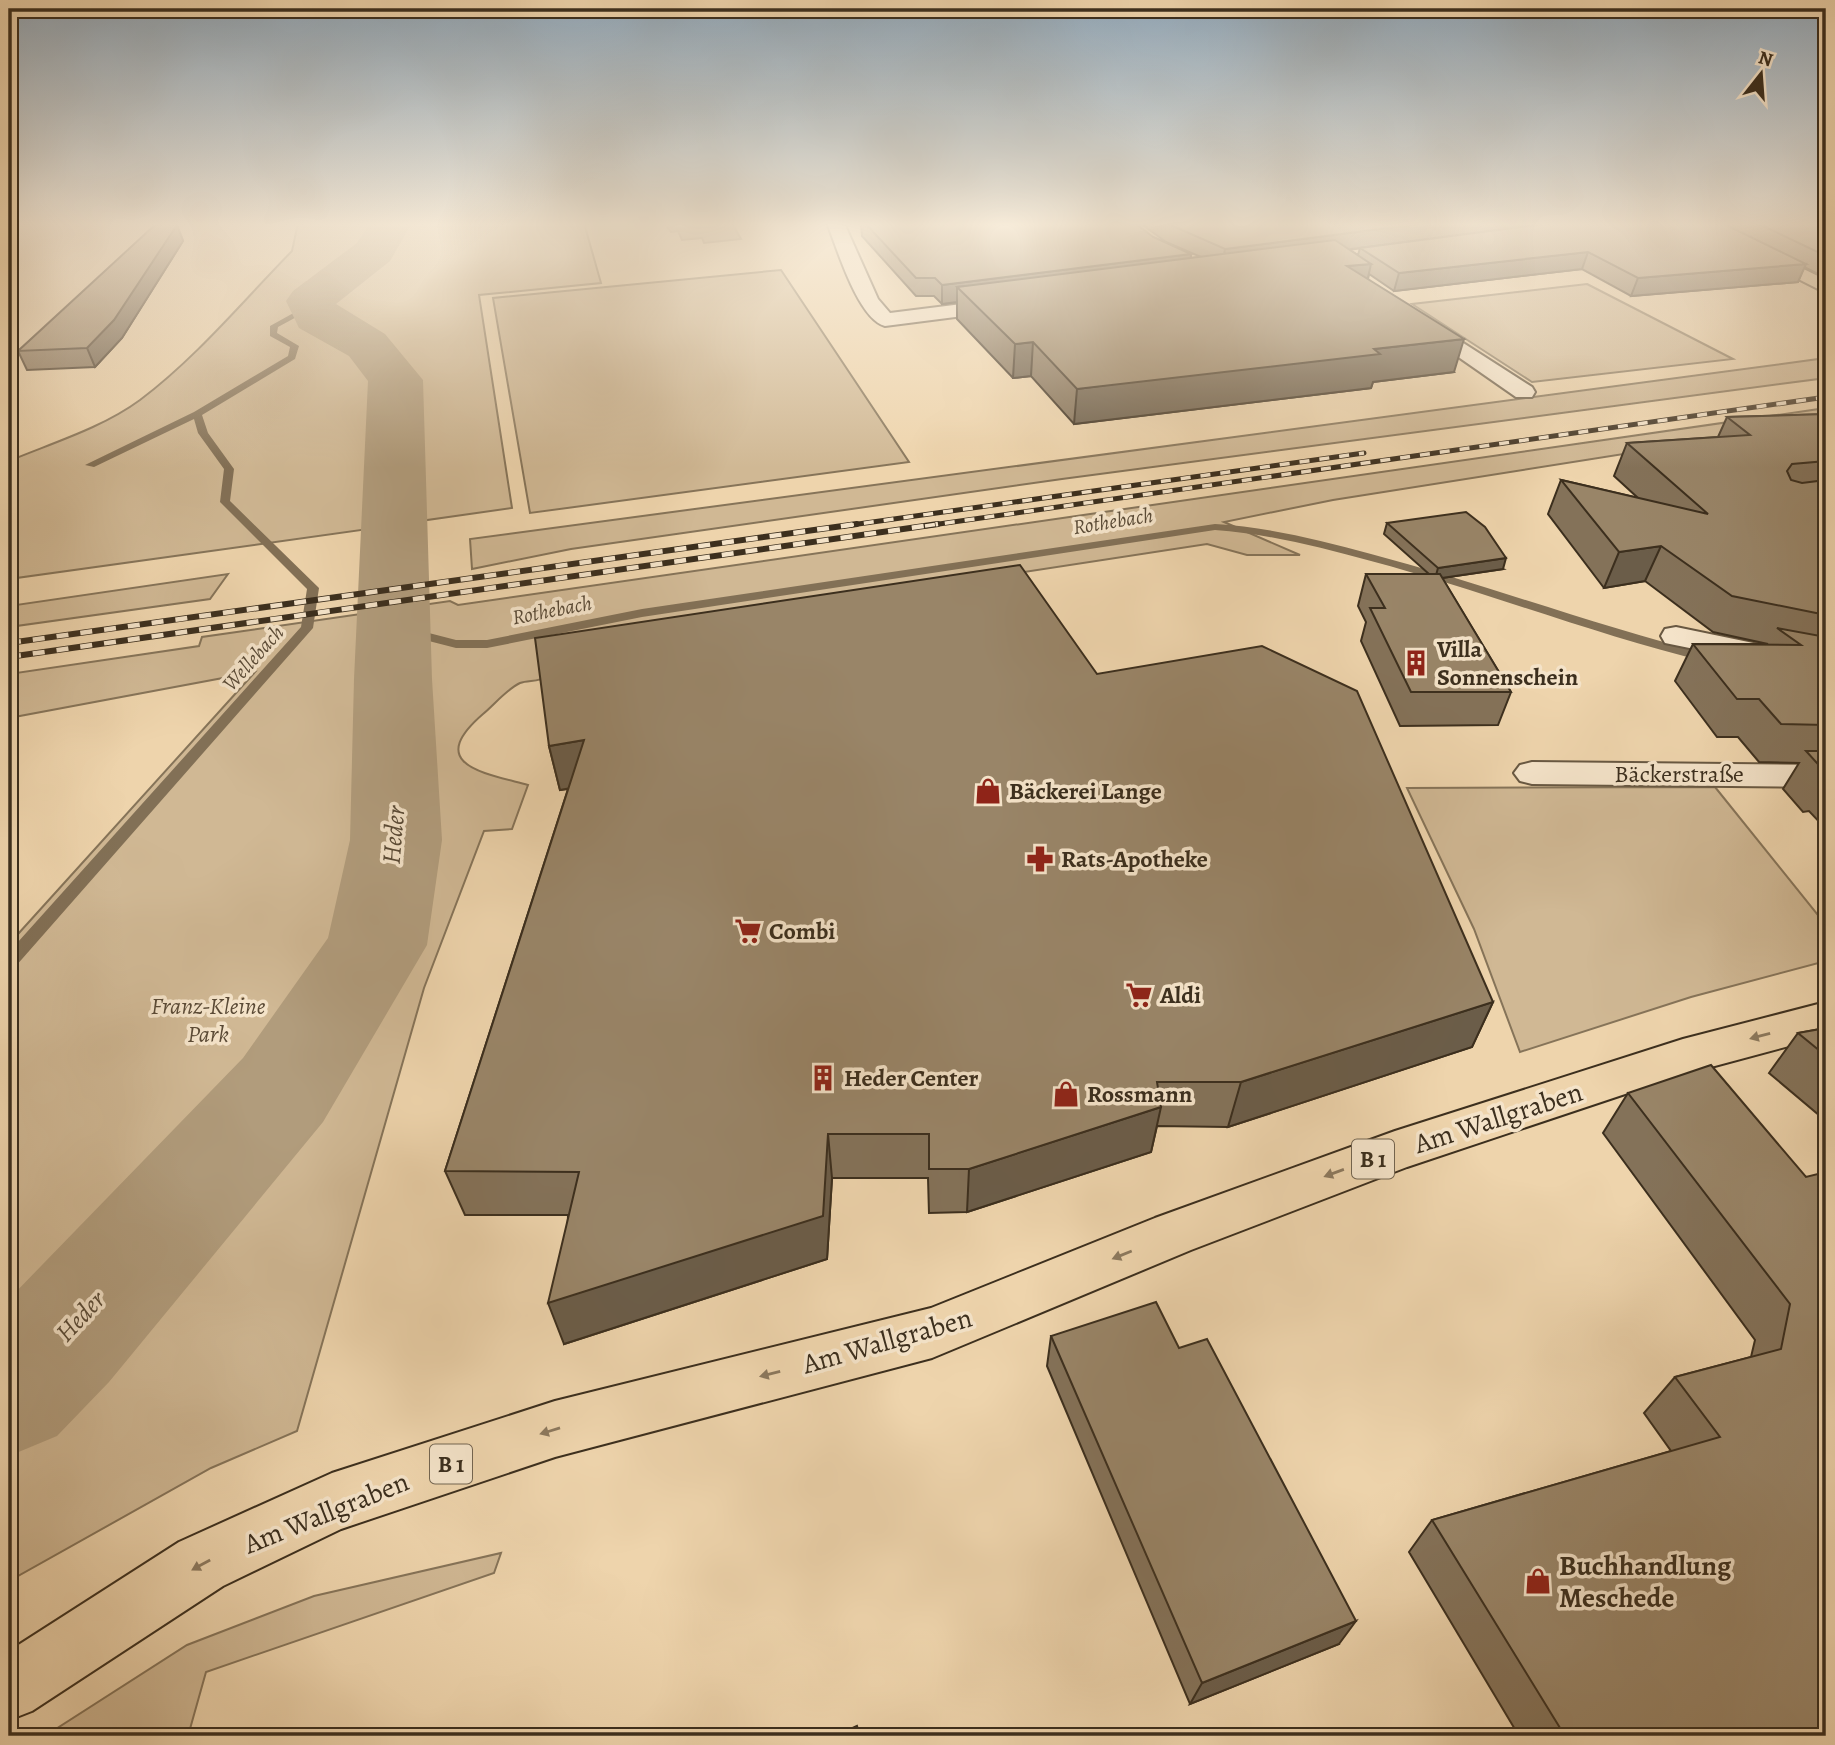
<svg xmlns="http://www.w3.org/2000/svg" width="1835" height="1745" viewBox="0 0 1835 1745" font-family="Alegreya,serif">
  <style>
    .green { fill: #d0b894; stroke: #867459; stroke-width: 2 }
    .water { fill: #b19c7c; stroke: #827056; stroke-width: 2 }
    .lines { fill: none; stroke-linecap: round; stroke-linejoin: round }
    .stream { fill: #827056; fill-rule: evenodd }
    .river { fill: #b19c7c; fill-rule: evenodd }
    .minor-casing { stroke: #685842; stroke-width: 4 }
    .major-casing { stroke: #3c2f1e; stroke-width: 4 }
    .minor { fill: #f4e3c9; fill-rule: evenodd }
    .major { fill: #eed4ac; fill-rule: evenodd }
    .rail-far1-casing { stroke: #3c2f1e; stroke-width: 5 }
    .rail-casing { stroke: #3c2f1e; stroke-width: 6 }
    .rail-far1 { stroke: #f4e3c9; stroke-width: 3.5; stroke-dasharray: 10; stroke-linecap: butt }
    .rail { stroke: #f4e3c9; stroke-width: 4.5; stroke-dasharray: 12; stroke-linecap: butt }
    .wall { fill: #847259; stroke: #3c2f1e; stroke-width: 2; fill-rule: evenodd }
    .shaded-wall { fill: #6b5d49; stroke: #3c2f1e; stroke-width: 2 }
    .building { fill: #998568; stroke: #3c2f1e; stroke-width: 2 }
    .oneway { fill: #8c795e }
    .labels { text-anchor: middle; stroke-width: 7; stroke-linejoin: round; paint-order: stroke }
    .far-water-label { font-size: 21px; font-style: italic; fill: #594a36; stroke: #f4e3c9 }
    .shield { fill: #f4e3c9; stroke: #736551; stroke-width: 2 }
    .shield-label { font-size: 23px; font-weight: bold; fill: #3c2f1e }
    .poi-label { font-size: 24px; font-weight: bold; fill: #3c2f1e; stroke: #f4e3c9; text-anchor: start }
    .street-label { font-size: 24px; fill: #3c2f1e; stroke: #f4e3c9 }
    .park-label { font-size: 24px; font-style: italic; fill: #5a4a36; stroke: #f4e3c9 }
    .water-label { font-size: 26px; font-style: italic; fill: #594a36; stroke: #f4e3c9 }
    .near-street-label { font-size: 28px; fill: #3c2f1e; stroke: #f4e3c9 }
    .near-poi-label { font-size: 28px; font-weight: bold; fill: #3c2f1e; stroke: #f4e3c9; text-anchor: start }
  </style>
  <rect width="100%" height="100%" fill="#eed4ac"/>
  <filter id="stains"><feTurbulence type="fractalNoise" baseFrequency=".00286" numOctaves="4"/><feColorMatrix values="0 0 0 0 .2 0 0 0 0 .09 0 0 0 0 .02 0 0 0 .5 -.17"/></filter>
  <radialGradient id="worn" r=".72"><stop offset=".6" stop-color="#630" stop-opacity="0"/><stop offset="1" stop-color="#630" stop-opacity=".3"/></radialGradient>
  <path class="green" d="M298 223H377L361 253 297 302 317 326 354 345 377 371 386 390 390 526 9 579V461C52 443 102 428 140 400 196 358 243 301 292 251Z
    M402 223H584L601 283 479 295 512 508 420 521C421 485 420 389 398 363 379 340 355 336 336 320 329 314 324 305 319 298L383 254Z
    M781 270 909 462 530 513 493 298Z
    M1587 284 1733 359 1532 382 1412 304Z
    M1826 358V378L1062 479 571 549 472 569 470 539Z
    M1826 408V422L1333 500 1224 522 1300 555H1247L1207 544 578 640C569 651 558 670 546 677 539 682 528 680 520 683 507 689 494 705 483 714 424 765 484 773 528 785L512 829 484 831 424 988 297 1431 211 1468 9 1581V944L255 672 9 718V674L199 646 202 637 450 601 458 605Z
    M228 574 210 599 9 627V606Z
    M1715 787 1826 925V961L1691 997 1520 1052 1474 929 1407 788Z
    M501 1553 494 1573 206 1672 188 1736H45L187 1645 314 1596Z"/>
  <path class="water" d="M664 223H732L741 239 704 243 702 238 682 240 678 231 671 232Z"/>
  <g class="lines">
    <path class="stream" d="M308 305 315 307 278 327 277 333 299 346 295 359 202 415 208 433 234 469 230 501 319 588 313 628 15 967 9 969V952L301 627 307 589 220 502 224 469 198 433 194 419 94 467 85 465 194 412 288 356 290 347 270 336V326Z
      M1215 524C1268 527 1319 540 1371 554 1485 584 1596 626 1712 655L1713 658 1707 662C1593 634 1484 591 1371 561 1319 547 1269 534 1215 530L642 617 487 648H456L390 631 388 628 394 624 456 640H487L642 609Z"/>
    <path class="river" d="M370 223H412L390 261 336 304 385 334 423 380 432 679 442 840 427 945 323 1122 109 1382 57 1436 9 1456V1299L243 1058 328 938 350 840 354 679 368 381 349 356 299 328 286 301 293 291 357 243Z"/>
    <g class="minor-casing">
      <path id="minor" d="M827 223H844L878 299 890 313 1010 298 1020 304 1010 310 885 326C858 319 837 248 827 223Z
        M1418 314 1532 387 1535 392 1532 397H1516L1411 324 1408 320 1411 316Z
        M1676 627 1826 658V676L1665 643 1661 636 1665 629Z
        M1532 762 1826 765V787L1532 784 1520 781 1514 773 1520 765Z"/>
    </g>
    <g class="major-casing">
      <path id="major" d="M1687 223H1709L1826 280V293Z
        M1826 1002V1036L1685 1074 1407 1167 1191 1250 932 1358 555 1457 341 1529 223 1586 32 1711 9 1720V1651L179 1542 332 1473 555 1401 931 1308 1155 1218 1395 1131 1683 1039Z"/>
    </g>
    <use href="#minor" class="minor"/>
    <use href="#major" class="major"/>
    <g class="rail-far1-casing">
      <path id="rail-far1" d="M844 526 1364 453
        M925 526 1826 397"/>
    </g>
    <g class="rail-casing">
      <path id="rail" d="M9 643 857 524
        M9 657 938 524"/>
    </g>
    <use href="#rail-far1" class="rail-far1"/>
    <use href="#rail" class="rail"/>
  </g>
  <path class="wall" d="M861 223 1153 237 1191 254V258L1201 257 1166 242 1140 223H1826V278L1804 267 1798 282 1631 296 1582 269 1394 291 1369 274 1368 279 1454 372 1373 382 1371 388 1074 424 1031 376 1013 378 957 319V302L942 304 934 296H916L862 236ZM1360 248 1358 255 1350 250Z
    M177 225 183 241 122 338 95 367 27 370 18 351Z
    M1826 414V829L1809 811 1803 812 1783 789 1799 763 1759 762 1738 737H1717L1675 681 1693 644H1768L1713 632 1645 581 1604 588 1548 514 1561 480 1638 498 1614 476 1627 443 1718 437 1727 417Z
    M1387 523 1503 569 1442 578 1511 692 1498 725 1400 726 1361 641 1366 622 1358 606 1366 574H1429L1384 534Z
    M1097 674 1493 1002 1472 1047 1228 1127 1157 1126 1151 1152 967 1212 929 1213 928 1178H832L827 1259 564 1344 568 1215H465L445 1171 568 789 560 790 549 746Z
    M1826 1028V1121L1769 1073 1798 1033Z
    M1628 1093 1806 1177 1826 1736H1519L1409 1552 1432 1520 1671 1451 1644 1413 1675 1377 1751 1357 1755 1340 1603 1133Z
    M1051 1336 1179 1348 1339 1644 1190 1704 1047 1366Z"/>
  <path class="shaded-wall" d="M1426 223H1550L1222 266 1225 249Z
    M177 225 183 241 122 338 95 367 87 348Z
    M1588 252 1582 269 1394 291 1399 273Z
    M1191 254 1189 272 957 287V302L942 304V285Z
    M1371 264 1364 295 1347 266Z
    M1806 264 1798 282 1631 296 1638 278Z
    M1464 339 1454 372 1373 382 1371 388 1074 424 1077 389 1374 349Z
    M1033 342 1031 376 1013 378 1015 344Z
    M1661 546 1645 581 1604 588 1619 552Z
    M1506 558 1503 569 1435 579 1438 568Z
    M584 740 594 784 560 790 549 746Z
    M1493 1002 1472 1047 1228 1127 1241 1082Z
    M1161 1107 1151 1152 967 1212 969 1169Z
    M828 1134 832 1178 827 1259 564 1344 548 1303Z
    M1356 1621 1339 1644 1190 1704 1202 1683Z"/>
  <path class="building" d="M157 223H175L177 225 114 320 87 348 18 351Z
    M865 223H1135L1153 237 1191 254 942 285 935 278H916Z
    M1166 223H1426L1225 249Z
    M1550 223H1722L1806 264 1638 278 1588 252 1399 273 1360 248Z
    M1757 223H1826V256Z
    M1335 240 1371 264 1347 266 1464 339 1374 349 1380 354 1077 389 1033 342 1015 344 957 287Z
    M1826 414V461L1792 464 1787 471 1791 480 1802 483 1826 480V615L1732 596 1661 546 1619 552 1561 480 1708 514 1627 443 1750 435 1727 417Z
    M1466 512 1485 527 1506 558 1438 568 1387 523Z
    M1020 565 1097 674 1262 646 1357 691 1493 1002 1241 1082H1157L1161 1107 969 1169H929V1134H828L823 1216 548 1303 579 1172 445 1171 584 740 549 746 535 638Z
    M1366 574H1440L1511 692H1411L1370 608H1385Z
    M1777 628 1826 637V725L1781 724 1759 699H1737L1693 644 1801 645Z
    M1806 751H1826V773Z
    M1826 1028V1056L1798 1033Z
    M1711 1065 1806 1177 1826 1172V1736H1565L1432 1520 1720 1437 1675 1377 1781 1349 1790 1304 1628 1093Z
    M1156 1302 1179 1348 1207 1339 1356 1621 1202 1683 1051 1336Z
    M857 1726 860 1736H835Z"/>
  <defs><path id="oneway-solid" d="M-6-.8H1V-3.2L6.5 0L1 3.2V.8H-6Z" transform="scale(1.75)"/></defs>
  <g class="oneway">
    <use href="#oneway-solid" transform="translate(1760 1036) rotate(165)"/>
    <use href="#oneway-solid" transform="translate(1334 1173) rotate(160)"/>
    <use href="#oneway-solid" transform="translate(1122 1255) rotate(158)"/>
    <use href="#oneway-solid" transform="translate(770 1374) rotate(166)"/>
    <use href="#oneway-solid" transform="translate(550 1431) rotate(163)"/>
    <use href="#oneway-solid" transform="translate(201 1565) rotate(151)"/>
  </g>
  <linearGradient id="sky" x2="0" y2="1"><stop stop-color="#92aabd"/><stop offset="0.48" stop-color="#f7ecda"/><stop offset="1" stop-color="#f7ecda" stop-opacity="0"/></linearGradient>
  <rect width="1835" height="468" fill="url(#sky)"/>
  <defs>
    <g id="building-bare" transform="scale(2.1)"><path d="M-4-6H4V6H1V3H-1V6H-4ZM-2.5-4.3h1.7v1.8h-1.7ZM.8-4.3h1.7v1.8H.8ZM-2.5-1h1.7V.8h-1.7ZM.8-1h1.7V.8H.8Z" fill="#8f2418" stroke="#f4e3c9" stroke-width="2.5" paint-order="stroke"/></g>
    <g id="shop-bare" transform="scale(2.1)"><path d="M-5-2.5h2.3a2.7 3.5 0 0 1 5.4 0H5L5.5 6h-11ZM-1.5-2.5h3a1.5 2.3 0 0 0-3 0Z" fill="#8f2418" stroke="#f4e3c9" stroke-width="2.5" paint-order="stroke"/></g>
    <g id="pharmacy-bare" transform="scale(2.1)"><path d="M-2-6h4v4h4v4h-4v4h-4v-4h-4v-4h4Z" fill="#8f2418" stroke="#f4e3c9" stroke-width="2.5" paint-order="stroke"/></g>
    <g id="supermarket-bare" transform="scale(2.1)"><path d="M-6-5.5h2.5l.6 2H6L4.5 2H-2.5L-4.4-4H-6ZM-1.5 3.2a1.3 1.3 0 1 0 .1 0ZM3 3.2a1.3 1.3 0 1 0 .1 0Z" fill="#8f2418" stroke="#f4e3c9" stroke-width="2.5" paint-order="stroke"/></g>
  </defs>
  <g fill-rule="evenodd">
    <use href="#building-bare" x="1416" y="663"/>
    <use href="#shop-bare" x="988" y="791"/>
    <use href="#pharmacy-bare" x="1040" y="859"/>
    <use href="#supermarket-bare" x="748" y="931"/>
    <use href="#supermarket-bare" x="1139" y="995"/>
    <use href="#building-bare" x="823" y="1078"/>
    <use href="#shop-bare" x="1066" y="1094"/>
    <use href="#shop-bare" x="1538" y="1581"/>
  </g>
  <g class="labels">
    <g class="far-water-label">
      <text transform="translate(1113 521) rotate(-9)" y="7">Rothebach</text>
      <text transform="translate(552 610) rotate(-11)" y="7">Rothebach</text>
      <text transform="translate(253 658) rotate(-48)" y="7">Wellebach</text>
    </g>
    <g class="shield">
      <rect x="1352" y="1139.5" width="42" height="39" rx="5"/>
      <rect x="430" y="1444.5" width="42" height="39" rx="5"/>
    </g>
    <g class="shield-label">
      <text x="1373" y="1167">B 1</text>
      <text x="451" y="1472">B 1</text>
    </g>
    <g class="poi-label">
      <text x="1437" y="657">Villa<tspan x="1437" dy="28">Sonnenschein</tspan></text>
      <text x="1009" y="799">Bäckerei Lange</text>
      <text x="1061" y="867">Rats-Apotheke</text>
      <text x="769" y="939">Combi</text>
      <text x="1160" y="1003">Aldi</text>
      <text x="844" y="1086">Heder Center</text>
      <text x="1087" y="1102">Rossmann</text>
    </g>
    <g class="street-label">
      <text x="1679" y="782">Bäckerstraße</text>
    </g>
    <g class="park-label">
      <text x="208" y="1014">Franz-Kleine<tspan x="208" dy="28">Park</tspan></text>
    </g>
    <g class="water-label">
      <text transform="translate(393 835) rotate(-85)" y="9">Heder</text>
      <text transform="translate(80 1316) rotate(-47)" y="9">Heder</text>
    </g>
    <g class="near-street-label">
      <text transform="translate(1498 1117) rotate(-18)" y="10">Am Wallgraben</text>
      <text transform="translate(887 1340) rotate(-16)" y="10">Am Wallgraben</text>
      <text transform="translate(326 1512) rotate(-22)" y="10">Am Wallgraben</text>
    </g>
    <g class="near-poi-label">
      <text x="1559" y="1575">Buchhandlung<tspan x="1559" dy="32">Meschede</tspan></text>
    </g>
  </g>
  <rect width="1835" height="1745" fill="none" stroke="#eed4ac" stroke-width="35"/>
  <rect x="10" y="10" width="1814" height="1724" fill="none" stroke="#3c2f1e" stroke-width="3.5"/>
  <rect x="18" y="18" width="1800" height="1710" fill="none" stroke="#3c2f1e" stroke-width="2"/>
  <g transform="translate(1761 74) rotate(17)" stroke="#f4e3c9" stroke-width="5" paint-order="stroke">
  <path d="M0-5L12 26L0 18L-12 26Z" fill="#3c2f1e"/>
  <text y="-10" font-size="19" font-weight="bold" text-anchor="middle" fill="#3c2f1e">N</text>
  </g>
  <rect width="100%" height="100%" filter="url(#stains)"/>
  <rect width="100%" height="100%" fill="url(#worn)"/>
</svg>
